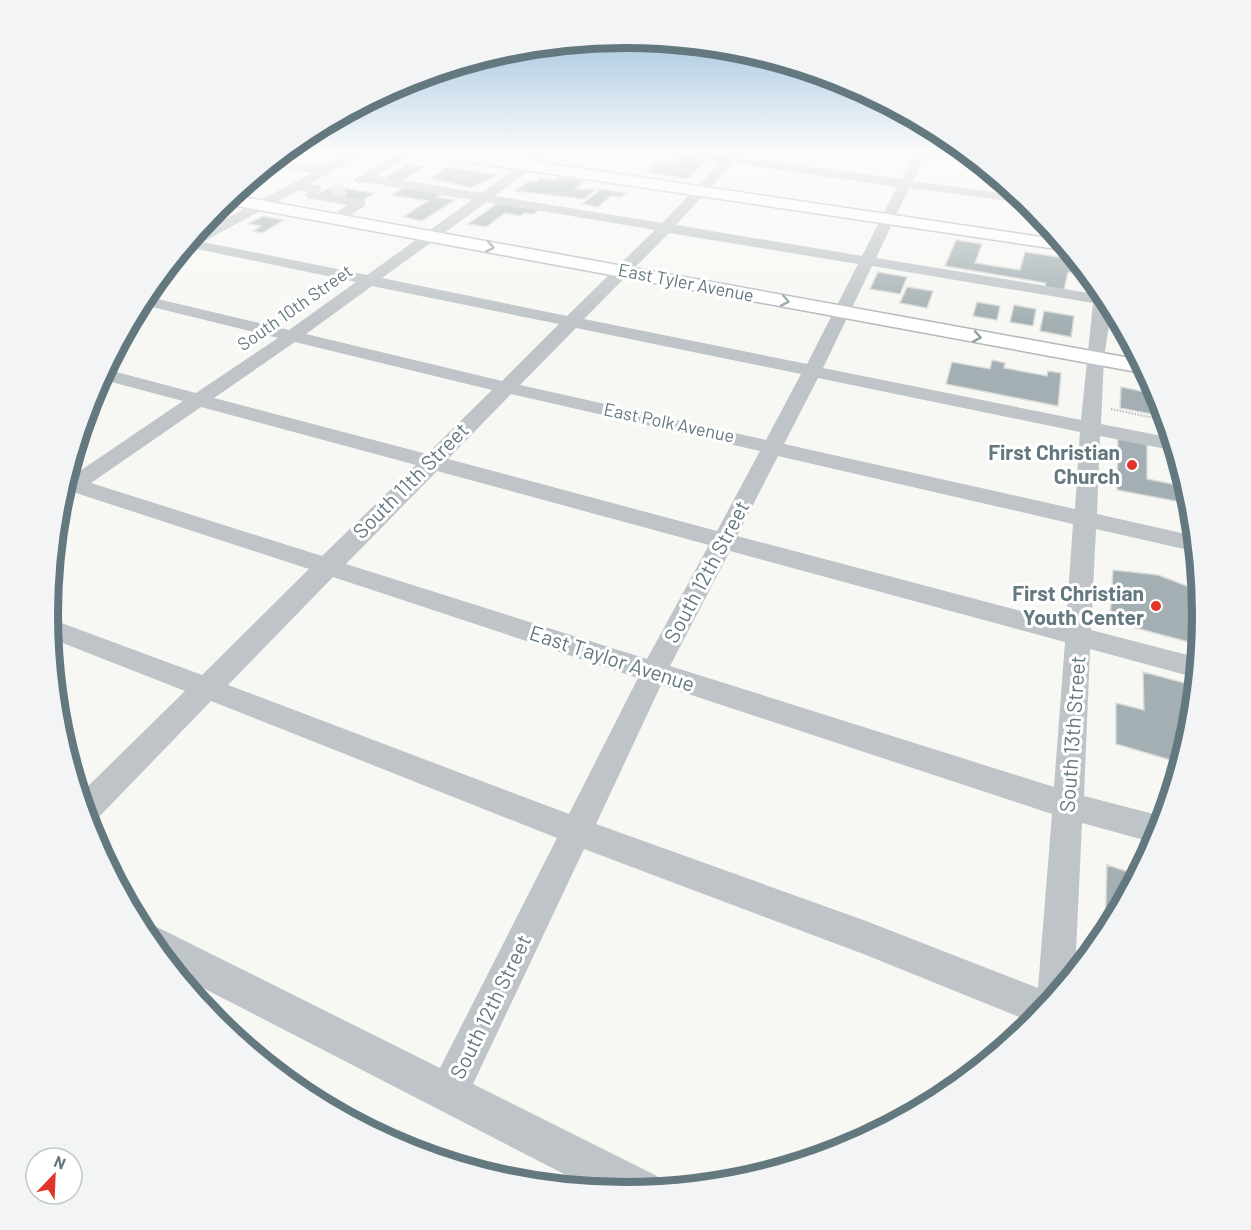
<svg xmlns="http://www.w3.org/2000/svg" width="1251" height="1230" viewBox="0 0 1251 1230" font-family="Barlow,sans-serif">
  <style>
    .building { fill: #a3afb2; stroke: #d9d9d7; stroke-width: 1.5 }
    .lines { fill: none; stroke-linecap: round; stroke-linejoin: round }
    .minor-tunnel { stroke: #d2d7d7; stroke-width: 14; stroke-dasharray: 14 7; stroke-linecap: butt }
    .major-casing { stroke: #b2b8bb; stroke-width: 3 }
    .path { stroke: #b9bdbf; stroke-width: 2; stroke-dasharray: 1.5 1.5; stroke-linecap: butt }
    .minor { fill: #bec4c7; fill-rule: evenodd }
    .major { fill: #fff; fill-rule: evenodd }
    .oneway { stroke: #92a0a5 }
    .poi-dot { fill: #e1352a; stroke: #fff; stroke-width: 2 }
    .labels { text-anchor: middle; stroke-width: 6; stroke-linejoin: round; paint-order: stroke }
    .far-street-label { font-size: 18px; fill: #63787f; stroke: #fff }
    .poi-label { font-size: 21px; font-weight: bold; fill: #63787f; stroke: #fff; text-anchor: end }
    .street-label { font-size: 21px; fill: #63787f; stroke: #fff }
    .rim { fill: none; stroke: #63787f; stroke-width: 8 }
  </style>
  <rect width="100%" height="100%" fill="#f7f7f4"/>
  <path class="building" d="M680 156 708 160 687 179 646 172 662 160 673 162Z
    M407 164 425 167 400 182 383 179Z
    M447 167 498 175 470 188 430 178Z
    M558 177 585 181 575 189H596L584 199 515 191 529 181 535 182 540 178 555 180Z
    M332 186 361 191 375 193 362 201 319 193Z
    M405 187 443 193 437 197 455 200 422 221 403 217 428 201 391 195Z
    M601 189 626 193 621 197 611 196 598 207 582 204Z
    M498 203 539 210 533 214 524 213 520 216 505 213 486 227 468 224Z
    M263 216 284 220 262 233 253 231 261 226 248 224Z
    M956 240 982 244 975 263 1020 270 1025 252 1072 259 1071 263 1080 265 1079 274 1068 272 1064 290 1045 287 1046 283 945 266Z
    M878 272 907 277 900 294 870 289Z
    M907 287 933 291 927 308 900 303Z
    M977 302 1000 306 997 320 973 316Z
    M1014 305 1036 309 1033 326 1010 322Z
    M1044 311 1074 316 1071 337 1040 331Z
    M992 360 1005 363 1004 368 1047 376 1048 371 1061 373 1058 406 946 384 952 362 990 369Z
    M1121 387 1150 393V397L1160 399 1173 440 1162 438V416L1120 408Z
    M1118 439 1147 444V479L1177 485 1176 451 1192 508 1181 505V502L1117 490Z
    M1113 570 1158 575 1200 591 1202 621 1200 645 1110 621Z
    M1143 672 1196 686 1192 728 1181 763 1116 744V703L1144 710Z
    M1107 865 1138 875 1105 937Z"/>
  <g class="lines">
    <path class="minor-tunnel" d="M332 195 345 188"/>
    <g class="major-casing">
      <path id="major" d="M423 151H464L1061 240 1070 251 431 156Z
        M232 195 1141 360 1148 374 221 203Z"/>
    </g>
    <path class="path" d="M1111 409 1159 419V425"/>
    <path class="minor" d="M352 151H368L310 184 321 186 320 192 365 200V206L339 222H329L327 219 347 205 307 198 305 195 308 192 299 190 203 242 367 275 472 200 365 182 359 184 353 180 403 151H418L376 176 481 193 541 151H555L495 196 662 223 721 162 671 155 665 151H699L727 155 730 151H743L738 157 901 179 914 156 900 151C925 151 962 147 982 164L925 157 913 181 1021 196 1031 204 909 188 876 258 1095 294 1100 287 1112 305 1104 358 1101 424 1172 438 1176 451 1100 436 1097 514 1195 536 1197 552 1096 529 1091 630 1199 658 1197 678 1090 649 1084 796 1165 817 1155 843 1082 823 1075 973 1034 1023 866 955 584 849 473 1084 657 1176 662 1189 625 1192 595 1190 176 974 141 927 149 924 161 929 440 1068 557 838 211 701 95 821 88 823 79 795 185 691 50 638 48 618 202 675 309 569 76 493 60 498 67 476 71 477 183 401 100 379 105 369 196 393 278 338 140 304 145 296 289 330 356 282 192 248 182 250 193 236 312 173 268 165 275 159 323 167ZM733 163 897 187 862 256 676 225ZM487 202 655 230 567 316 382 278ZM669 233 858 264 807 364 584 319ZM872 266 1093 303 1081 420 823 368ZM372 286 559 324 502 381 306 334ZM576 328 801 374 766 440 520 385ZM295 342 492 390 427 454 214 398ZM818 378 1080 432 1075 509 784 444ZM511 394 760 451 717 531 448 459ZM201 407 416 465 322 556 91 483ZM778 456 1073 524 1066 623 737 536ZM437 471 709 545 647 659 346 564ZM730 551 1065 642 1054 787 670 666ZM333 577 638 678 569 814 228 685ZM661 685 1052 814 1038 988 866 921 596 824Z"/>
    <use href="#major" class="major"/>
  </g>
  <defs><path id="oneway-chevron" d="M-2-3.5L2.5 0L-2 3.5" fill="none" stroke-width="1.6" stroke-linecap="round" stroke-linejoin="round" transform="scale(1.5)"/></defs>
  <g class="oneway">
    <use href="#oneway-chevron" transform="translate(490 247) rotate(10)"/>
    <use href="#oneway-chevron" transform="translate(785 301) rotate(11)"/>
    <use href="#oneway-chevron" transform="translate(977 337) rotate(10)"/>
  </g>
  <linearGradient id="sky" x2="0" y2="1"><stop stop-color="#93bada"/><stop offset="0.47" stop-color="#fbfbfa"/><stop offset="1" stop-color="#fbfbfa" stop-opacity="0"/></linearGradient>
  <rect width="1251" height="323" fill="url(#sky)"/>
  <g class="poi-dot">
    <circle cx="1132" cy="465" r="6"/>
    <circle cx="1156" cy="606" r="6"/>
  </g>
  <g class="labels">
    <g class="far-street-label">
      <text transform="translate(686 283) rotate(11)" y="6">East Tyler Avenue</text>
      <text transform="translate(295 308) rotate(-35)" y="6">South 10th Street</text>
      <text transform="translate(669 423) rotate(12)" y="6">East Polk Avenue</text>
    </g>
    <g class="poi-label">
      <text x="1120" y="460">First Christian<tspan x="1120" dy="24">Church</tspan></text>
      <text x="1144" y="601">First Christian<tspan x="1144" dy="24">Youth Center</tspan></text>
    </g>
    <g class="street-label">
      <text transform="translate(411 481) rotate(-45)" y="7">South 11th Street</text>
      <text transform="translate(707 572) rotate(-62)" y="7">South 12th Street</text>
      <text transform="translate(612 659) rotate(18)" y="7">East Taylor Avenue</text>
      <text transform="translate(1073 734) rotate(-86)" y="7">South 13th Street</text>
      <text transform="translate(491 1007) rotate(-64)" y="7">South 12th Street</text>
    </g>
  </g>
  <path d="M0 0H1251V1230H0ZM58 615a567 567 0 1 1 1134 0a567 567 0 1 1-1134 0Z" fill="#f3f4f5" fill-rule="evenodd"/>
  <path class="rim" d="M58 615a567 567 0 1 1 1134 0a567 567 0 1 1-1134 0Z"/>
  <g transform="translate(54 1176) rotate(23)"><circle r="28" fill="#ffffff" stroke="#c1c9cc" stroke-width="1.5"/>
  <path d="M0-4.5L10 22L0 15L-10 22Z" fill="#e1352a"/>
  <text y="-9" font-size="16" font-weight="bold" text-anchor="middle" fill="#63787f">N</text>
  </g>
</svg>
